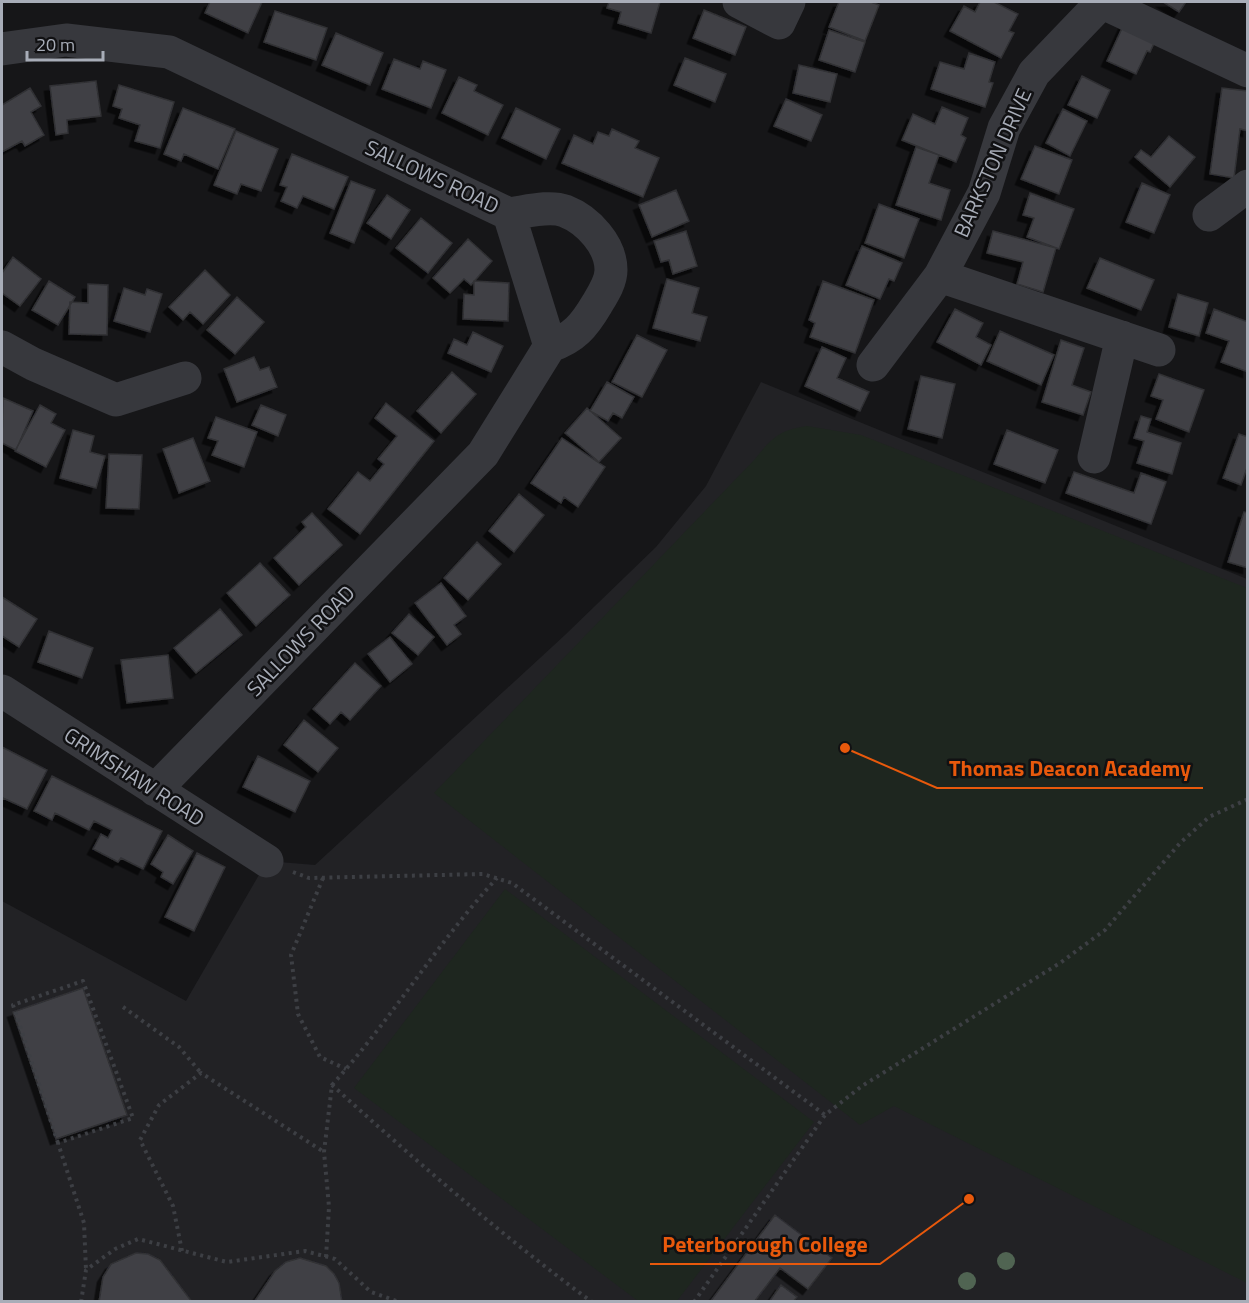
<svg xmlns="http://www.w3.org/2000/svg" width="1249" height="1303" viewBox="0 0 1249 1303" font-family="'Titillium Web',sans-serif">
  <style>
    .built { fill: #222225 }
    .green { fill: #1e261f }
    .building { fill: #404145; stroke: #303034; stroke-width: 1.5; filter: url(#shadow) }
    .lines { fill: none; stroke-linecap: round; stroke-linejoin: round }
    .path { stroke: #3d3f44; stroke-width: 4; stroke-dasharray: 3 4.5; stroke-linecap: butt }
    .minor { stroke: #37383d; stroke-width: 33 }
    .tree { fill: #506452 }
    .labels { text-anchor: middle; stroke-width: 5; stroke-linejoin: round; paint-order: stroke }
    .street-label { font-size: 21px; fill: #a8adb8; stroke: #111113 }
    .leader { fill: none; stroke: #e8590c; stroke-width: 2 }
    .callout-dot { fill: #e8590c; stroke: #111113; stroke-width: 2 }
    .callout-label { font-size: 22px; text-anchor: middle; font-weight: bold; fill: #e8590c; stroke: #111113; stroke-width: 5; stroke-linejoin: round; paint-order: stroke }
  </style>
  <defs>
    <filter id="shadow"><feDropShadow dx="-5.5" dy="5.5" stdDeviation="0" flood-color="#0009"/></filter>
  </defs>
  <rect width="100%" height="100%" fill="#161618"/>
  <path class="built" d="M761 382 1247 579V1301H2V901L186 1001 267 861 315 865 565 635 656 547 706 486Z"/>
  <path class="green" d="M807 426 861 435 1247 588V1283L894 1106 860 1125 434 793 755 459C772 438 779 430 807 426Z
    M505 889 814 1122 677 1301H638L354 1088Z"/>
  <path class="building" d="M210 2H262L248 33 205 13Z
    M609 2H660L651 33 618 23 621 12 607 8Z
    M839 2H871L879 5 865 41 829 27Z
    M980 2H994L1018 14 1009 31 1014 33 1001 58 950 31 964 6 975 12Z
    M1163 2H1186L1179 12Z
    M704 10 746 27 735 55 693 38Z
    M275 11 327 28 316 60 264 42Z
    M1124 24 1156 39 1150 52 1147 51 1136 74 1107 61Z
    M829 30 865 42 855 72 819 60Z
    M336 33 383 53 370 85 322 65Z
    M969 53 995 62 989 82 993 83 985 107 931 89 940 62 964 69Z
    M685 58 726 74 715 102 674 85Z
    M394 59 420 69 423 61 446 70 431 108 382 89Z
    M799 65 837 74 830 102 793 93Z
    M1082 76 1110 90 1097 118 1068 105Z
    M459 77 477 85 474 91 503 105 488 135 442 113Z
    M96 81 101 116 67 120 68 133 56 135 50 86Z
    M119 85 174 102 160 148 135 141 140 125 119 118 122 109 113 106Z
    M30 88 41 106 31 112 44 135 25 146 22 141 2 152V105Z
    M1222 88 1248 91V131L1240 129 1234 178 1210 174Z
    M786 99 822 115 811 141 774 126Z
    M942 107 968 118 961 135 966 138 956 162 902 140 913 114 935 124Z
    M183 108 235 129 218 169 184 154 181 161 164 154Z
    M516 108 560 129 546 159 502 138Z
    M1063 109 1087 121 1070 156 1046 143Z
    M612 129 639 141 635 148 659 158 643 197 562 163 574 135 593 144 598 132 609 136Z
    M236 131 278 149 261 191 241 184 237 194 214 185Z
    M1169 136 1195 157 1170 187 1135 157 1141 150 1151 157Z
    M1035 146 1072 160 1059 194 1021 179Z
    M916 147 939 155 929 183 950 190 941 220 896 205Z
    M292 154 348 177 334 209 303 196 297 208 281 201 287 187 280 185Z
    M351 181 375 190 354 243 330 233Z
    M1142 183 1170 195 1154 233 1126 222Z
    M676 190 689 221 652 237 639 205Z
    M1030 193 1074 209 1059 249 1027 237 1034 218 1023 215Z
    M387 195 410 210 391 239 367 223Z
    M879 204 919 219 904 258 865 243Z
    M421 218 452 243 428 273 396 248Z
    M686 231 697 266 673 274 669 260 661 262 654 241Z
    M993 231 1056 248 1043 292 1017 284 1023 262 987 253Z
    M468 239 492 261 471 285 464 279 450 293 433 278Z
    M862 246 902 263 894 281 889 279 880 299 846 285Z
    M13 257 41 279 20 306 2 293V273Z
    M1100 258 1154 280 1141 310 1087 288Z
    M205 270 230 295 203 324 190 312 183 320 169 307Z
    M667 279 699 288 692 313 707 317 700 341 653 328Z
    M49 281 75 297 58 325 32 310Z
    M474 281 509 283 508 321 463 319 464 294 474 295Z
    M823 281 874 300 855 353 810 337 815 323 809 320Z
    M88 284 108 285 107 335 69 334 70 302 88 303Z
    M124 288 145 295 147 289 162 294 150 332 114 321Z
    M1178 294 1208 303 1199 336 1169 327Z
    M237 297 264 322 235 354 207 330Z
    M955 309 983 323 976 337 991 345 981 365 937 342Z
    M1214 309 1248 322V372L1221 362 1229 341 1206 333Z
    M1000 331 1054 355 1041 385 987 361Z
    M473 332 503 346 491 372 448 353 454 339 467 345Z
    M637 335 667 350 642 397 612 382Z
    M1061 340 1084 348 1072 385 1091 392 1083 415 1042 402Z
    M822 347 846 358 837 378 869 392 860 411 805 386Z
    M254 357 260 370 269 367 277 387 237 402 224 369Z
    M452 372 476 394 441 433 417 411Z
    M1159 374 1204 390 1189 432 1156 419 1163 400 1151 396Z
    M921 376 955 384 942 438 908 429Z
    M607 382 634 397 622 418 613 413 608 421 590 411Z
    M3 398 33 411 16 450 2 443Z
    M386 403 434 441 360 534 328 509 358 472 370 481 384 464 378 459 397 436 375 418Z
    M40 405 56 414 51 423 65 430 46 467 15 451Z
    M261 405 286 415 278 436 252 425Z
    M587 408 621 438 599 462 565 433Z
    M1141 416 1151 419 1147 432 1181 443 1172 474 1137 463 1144 441 1134 438Z
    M216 417 257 432 244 467 212 455 218 441 208 438Z
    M73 430 94 436 90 452 105 456 96 488 60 478Z
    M1007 430 1058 450 1045 483 994 464Z
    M1239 434 1248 437V465L1241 485 1223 478Z
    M193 438 210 481 179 493 163 449Z
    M562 438 605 467 578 507 564 497 561 503 531 483Z
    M109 454 142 455 139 509 106 508Z
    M1074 472 1134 493 1141 473 1166 482 1151 524 1066 493Z
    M519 494 544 515 514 552 489 531Z
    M1244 512 1248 513V568L1228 562Z
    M312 513 342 545 299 585 274 558 306 527 302 522Z
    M477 542 501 564 468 600 444 578Z
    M260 563 290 595 256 626 227 593Z
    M441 583 466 616 454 625 461 634 447 645 415 603Z
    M2 597 37 619 19 647 2 636Z
    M220 609 242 635 196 673 174 648Z
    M409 614 434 637 418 655 392 633Z
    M49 631 93 648 82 678 38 662Z
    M390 637 412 664 390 682 368 654Z
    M168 655 173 698 127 703 121 660Z
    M355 663 381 686 350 720 341 712 330 724 313 709Z
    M304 720 338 748 318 772 284 745Z
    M2 747 47 770 27 809 3 798 2 801Z
    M258 756 310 781 295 812 243 787Z
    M52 776 162 831 143 869 121 858 118 862 93 849 101 834 108 838 112 830 94 821 89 830 55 813 52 820 34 811Z
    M168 835 193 851 173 884 161 877 163 872 151 864Z
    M197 853 225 867 194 931 165 917Z
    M83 988 127 1115 56 1139 13 1012Z
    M775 1215 832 1258 808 1289 780 1268 754 1302H710Z
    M136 1253 148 1254 160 1260 192 1302H99L103 1277 111 1264Z
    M300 1258 326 1266 334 1274 339 1283 342 1302H254L275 1271 286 1262Z
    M781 1285 797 1297 793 1302H769Z"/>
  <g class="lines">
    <path class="path" d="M293 872 309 878 483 874 512 883 825 1115
      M323 878 291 955 298 1014 320 1057 346 1069
      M123 1007 179 1047 201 1073
      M332 1085C391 1020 437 943 497 878
      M58 1143 13 1005 83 981 133 1118 58 1143 84 1223 86 1270
      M182 1251 173 1206 140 1140 159 1105 201 1073 324 1152
      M326 1257 329 1207 324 1152 332 1085C416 1161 501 1235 592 1302
      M81 1302 86 1270 115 1249 138 1239 227 1262 305 1251 335 1259 371 1292 399 1302
      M694 1302 825 1115 862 1086 1060 963 1105 930 1181 842 1209 817 1248 799"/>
    <path class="minor" d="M739 2 779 23 789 2
      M1101 2 1248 71
      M2 49 66 40 169 52 509 214 550 346 483 454 155 790
      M509 214C525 212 549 205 565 211 588 220 611 245 611 270 611 282 603 294 597 304 584 326 574 338 550 346
      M1209 215 1248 186
      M940 276 1159 350
      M2 347 33 364 116 400 185 378
      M873 365 940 276 984 193 1004 128 1034 73 1102 2
      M1094 457 1122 337
      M2 691 267 861"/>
  </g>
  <g class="tree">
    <circle cx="1006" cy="1261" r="9"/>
    <circle cx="967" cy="1281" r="9"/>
  </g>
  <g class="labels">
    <g class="street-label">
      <text transform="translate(993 163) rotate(-66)" y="7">BARKSTON DRIVE</text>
      <text transform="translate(432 177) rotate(25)" y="7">SALLOWS ROAD</text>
      <text transform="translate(301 641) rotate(-46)" y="7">SALLOWS ROAD</text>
      <text transform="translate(134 777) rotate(33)" y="7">GRIMSHAW ROAD</text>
    </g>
  </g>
  <path class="leader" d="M845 748L937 788H1203M969 1199L880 1264H650"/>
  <g class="callout-dot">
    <circle cx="845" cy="748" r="6"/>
    <circle cx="969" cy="1199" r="6"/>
  </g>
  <g class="callout-label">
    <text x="1070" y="776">Thomas Deacon Academy</text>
    <text x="765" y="1252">Peterborough College</text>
  </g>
  <rect width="1249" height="1303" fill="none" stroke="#a8adb8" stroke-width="6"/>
  <path d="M27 51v9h76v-9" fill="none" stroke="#a8adb8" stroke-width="3"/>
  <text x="36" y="51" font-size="18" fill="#a8adb8" stroke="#111113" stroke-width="4.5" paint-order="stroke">20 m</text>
</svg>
